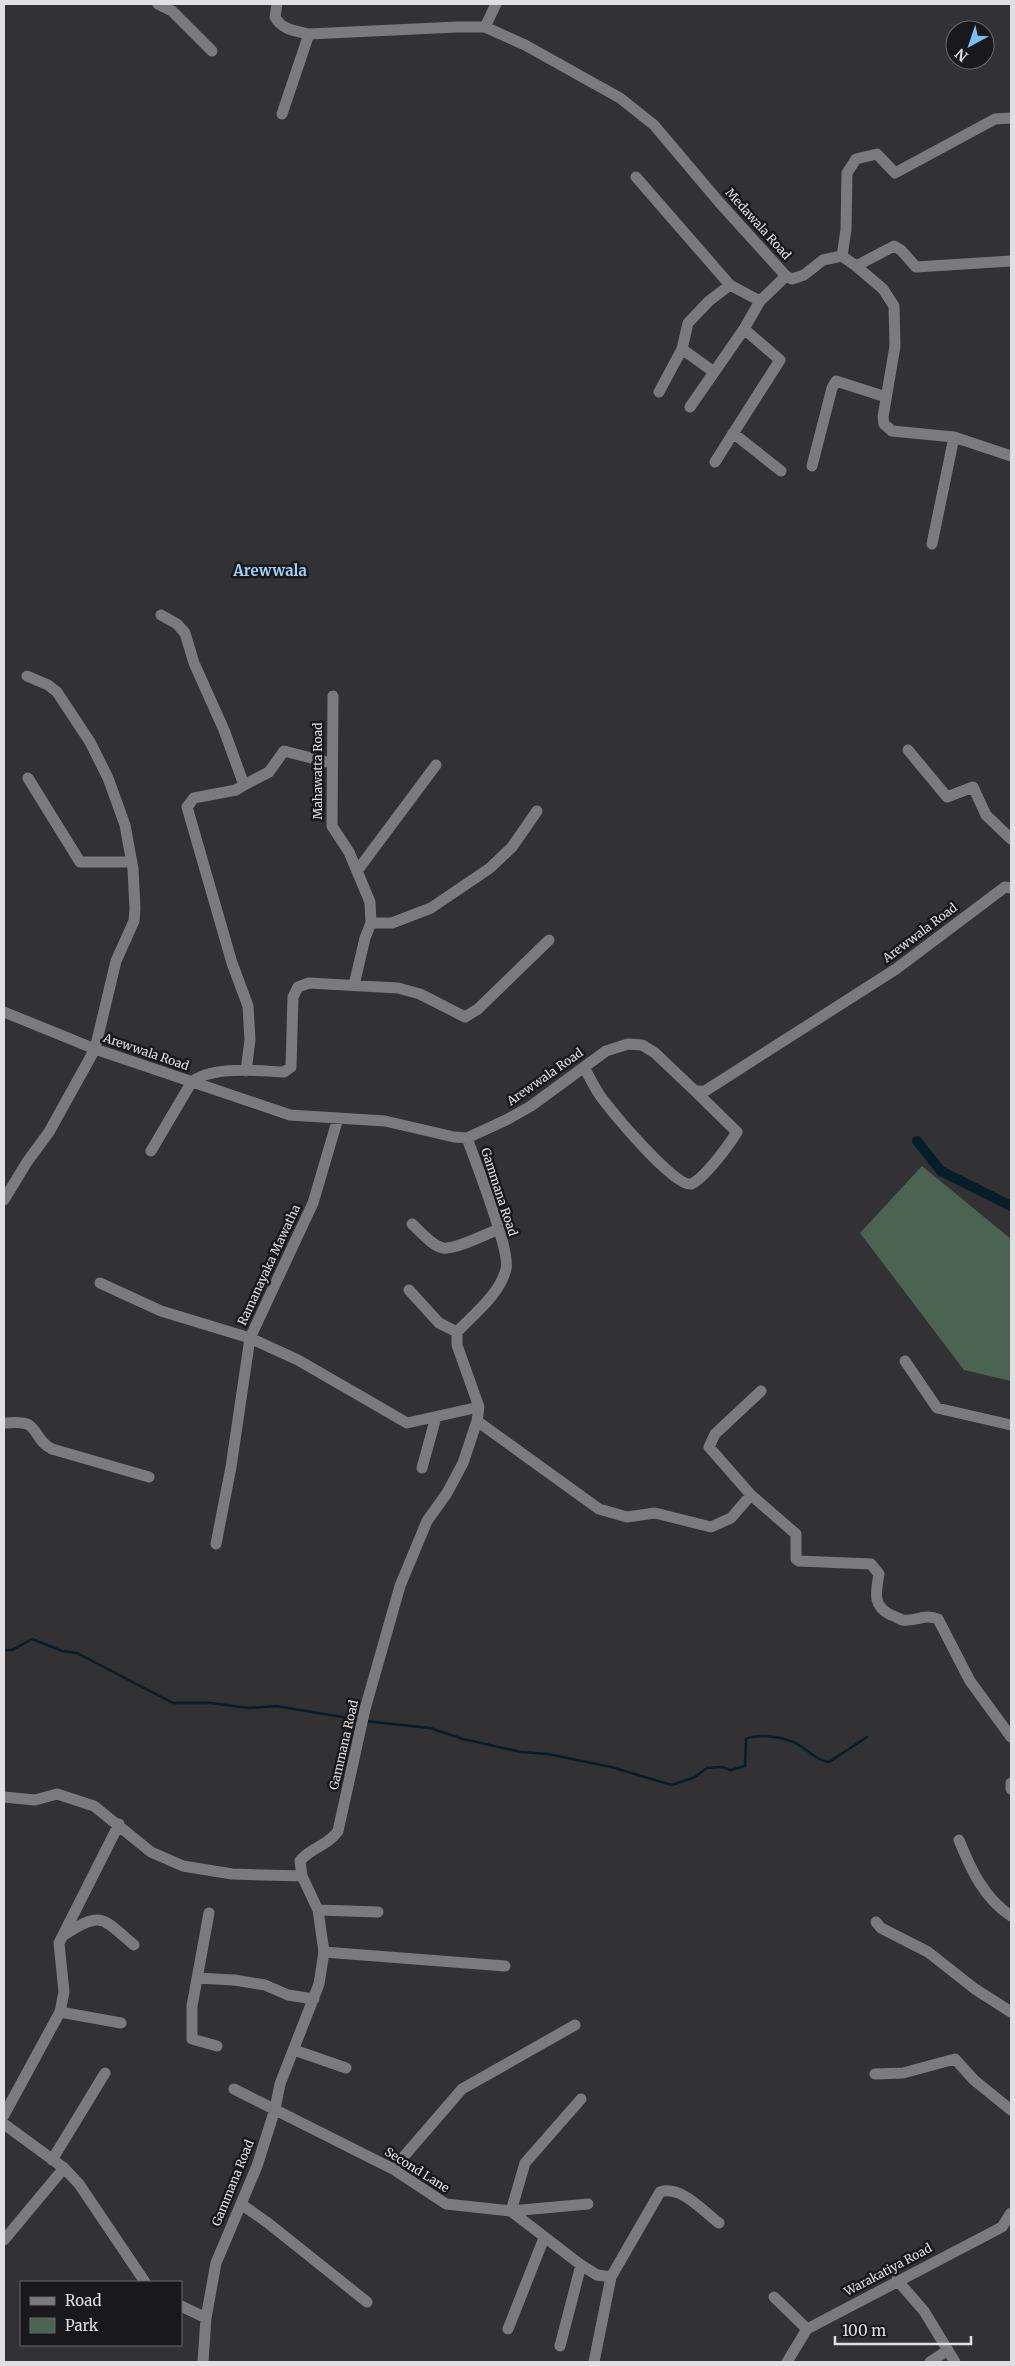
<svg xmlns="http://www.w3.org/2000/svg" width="1015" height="2366" viewBox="0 0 1015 2366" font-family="Merriweather,serif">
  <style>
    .green { fill: #4b6351 }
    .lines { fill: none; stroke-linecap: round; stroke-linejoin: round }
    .stream { stroke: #051f28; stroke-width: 2.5 }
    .canal { stroke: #051f28; stroke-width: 10 }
    .minor { stroke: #7b7b7e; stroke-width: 11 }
    .labels { text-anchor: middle; stroke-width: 5; stroke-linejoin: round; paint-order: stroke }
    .street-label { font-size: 12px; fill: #e0dfe1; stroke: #19191b }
    .quarter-label { font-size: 15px; font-weight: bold; fill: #9cd1fa; stroke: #19191b }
  </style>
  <rect width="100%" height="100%" fill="#323134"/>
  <path class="green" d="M922 1166 1011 1239V1381L964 1370 860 1233Z"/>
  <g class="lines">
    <path class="stream" d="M4 1650H12L32 1639 62 1651 77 1653 173 1703H211L249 1708 276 1706 360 1720
      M365 1721 430 1728 463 1739 521 1752 548 1754 611 1767 672 1785 695 1777 707 1768 722 1767 731 1770 745 1766 746 1739C759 1733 786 1737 799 1745 810 1752 816 1760 829 1762L867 1737"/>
    <path class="canal" d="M917 1141 941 1171 1011 1206"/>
    <path class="minor" d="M158 4 172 11 212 51
      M277 4 275 17C282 30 296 31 309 34
      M485 27 496 4
      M282 114 309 34 457 27H485L525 45 620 98 654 125 719 202 786 276 792 279 804 275 823 260 842 256 856 266 883 289 894 306 895 346 883 417 884 424 892 431 954 437 1011 456
      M636 177 730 285
      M842 256 846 230 847 173 856 159 877 154 895 173 995 119 1011 118
      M856 266 894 246 901 250 916 267 1011 261
      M682 349 714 372
      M659 392 682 349 688 323 709 301 730 285 760 301
      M690 407 744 329
      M733 433 781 471
      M715 462 780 360 744 329 760 301 786 276
      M812 466 832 388 836 381 886 397
      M932 544 954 437
      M161 615 177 624 185 633 194 663 224 730 244 785 236 790 194 798 187 807 232 963 248 1006 250 1040 246 1071
      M333 696 332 826 349 852 370 902 371 923 365 938 354 985
      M908 750 947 797 973 787 986 815 1011 839
      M28 778 80 862H132
      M244 785 269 772 284 751 331 763
      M357 871 436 765
      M371 923H392L431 908 490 868 512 847 537 811
      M4 1012 95 1049 290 1115 385 1121 454 1137 467 1138 508 1119 531 1106 606 1051 628 1044 642 1045 655 1053 695 1091H705L896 969 1005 887 1011 888
      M584 1067C589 1076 593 1085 599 1094 608 1108 676 1189 691 1184 704 1179 729 1145 737 1132L695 1091
      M151 1151 191 1083C210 1065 259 1071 284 1072L291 1067 293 997 298 987 309 983 398 988 420 994 465 1017 478 1009 549 940
      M4 1200 27 1162 49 1132 95 1049 116 961 134 921 135 909 133 869 125 825 108 778 90 742 57 692 48 685 27 676
      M412 1224C420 1231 432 1246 443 1248 455 1250 486 1234 499 1229
      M100 1283 161 1311 250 1338 298 1360 407 1423 479 1407
      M409 1290 439 1323 457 1332
      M905 1361 937 1408 1011 1425
      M761 1391 715 1434 709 1447 751 1495 796 1534V1559L799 1561 871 1564 879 1574C876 1592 872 1606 891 1615 895 1616 899 1619 902 1620 915 1622 925 1613 938 1619L970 1681 1011 1737
      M477 1421 599 1509 627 1517 655 1513 711 1527 731 1518 751 1495
      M4 1423C11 1423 22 1421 29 1425 38 1431 38 1442 52 1449L149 1477
      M422 1468 436 1417
      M216 1544 231 1467 250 1338 313 1203 338 1118
      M1011 1783V1789
      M4 1797 35 1800 57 1794 94 1806 151 1852 183 1866 232 1874 302 1876
      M959 1840C971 1870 984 1898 1011 1916
      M318 1910 378 1912
      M209 1913 192 2006V2039L217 2046
      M876 1922 881 1928 928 1952 975 1989 1011 2012
      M64 1935C102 1910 102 1918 134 1945
      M324 1952 505 1966
      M197 1978 234 1980 265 1985 288 1995 314 1999
      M60 2012 121 2023
      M294 2050 346 2068
      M875 2074 903 2073 955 2059 974 2080 1011 2110
      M234 2089 393 2169 446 2204 511 2211 581 2265 597 2275 611 2277
      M581 2099 525 2163 511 2211 588 2204
      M4 2115 60 2012 64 1992 59 1943 119 1824
      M4 2124 64 2168 79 2184 145 2282
      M52 2160 105 2073
      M393 2169 462 2089 575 2025
      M241 2204 268 2223 367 2302
      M4 2240 64 2168
      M897 2280 924 2311 955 2362
      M774 2297 807 2329
      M181 2306 206 2318
      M508 2329 544 2238
      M560 2346 581 2265
      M203 2362 206 2318 216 2263 257 2166 275 2109 280 2084 319 1984 324 1952 318 1910 302 1876 300 1861C311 1847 328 1846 338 1831L365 1709 400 1586 427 1521 447 1493 463 1463 477 1421 479 1407 457 1345V1332C474 1314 500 1294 506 1269 511 1251 475 1161 467 1138
      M594 2362 611 2277 660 2192C681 2185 703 2211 719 2223
      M787 2362 807 2329 1002 2227 1011 2213
      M930 2362 948 2350"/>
  </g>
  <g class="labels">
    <g class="street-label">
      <text transform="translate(758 224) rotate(48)" y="4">Medawala Road</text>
      <text transform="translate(318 771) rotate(-90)" y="4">Mahawatta Road</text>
      <text transform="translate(920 933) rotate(-37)" y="4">Arewwala Road</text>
      <text transform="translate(146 1052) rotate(19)" y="4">Arewwala Road</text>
      <text transform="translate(545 1077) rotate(-35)" y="4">Arewwala Road</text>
      <text transform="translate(499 1192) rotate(72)" y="4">Gammana Road</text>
      <text transform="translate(269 1265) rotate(-65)" y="4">Ramanayaka Mawatha</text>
      <text transform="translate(344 1745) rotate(-77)" y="4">Gammana Road</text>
      <text transform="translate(417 2170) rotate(32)" y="4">Second Lane</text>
      <text transform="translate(233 2183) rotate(-68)" y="4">Gammana Road</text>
      <text transform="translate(888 2270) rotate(-28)" y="4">Warakatiya Road</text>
    </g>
    <g class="quarter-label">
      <text x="270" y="576">Arewwala</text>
    </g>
  </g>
  <rect width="1015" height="2366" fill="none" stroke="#e0dfe1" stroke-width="10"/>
  <rect x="20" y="2281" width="162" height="65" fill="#19191b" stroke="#69686a"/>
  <rect x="30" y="2297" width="25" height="8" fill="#7b7b7e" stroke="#69686a"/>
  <text x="65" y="2306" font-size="15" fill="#e0dfe1">Road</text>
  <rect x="30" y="2318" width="25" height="15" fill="#4b6351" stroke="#69686a"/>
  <text x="65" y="2331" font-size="15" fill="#e0dfe1">Park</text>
  <g transform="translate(970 45) rotate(220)"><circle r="24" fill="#19191b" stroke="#69686a"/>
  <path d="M0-4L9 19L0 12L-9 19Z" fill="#76c0f7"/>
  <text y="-8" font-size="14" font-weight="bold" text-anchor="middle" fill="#e0dfe1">N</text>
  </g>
  <path d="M835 2336v8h136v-8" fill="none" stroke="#e0dfe1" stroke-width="2.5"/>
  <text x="842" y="2336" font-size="15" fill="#e0dfe1" stroke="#19191b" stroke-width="4" paint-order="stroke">100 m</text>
</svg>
